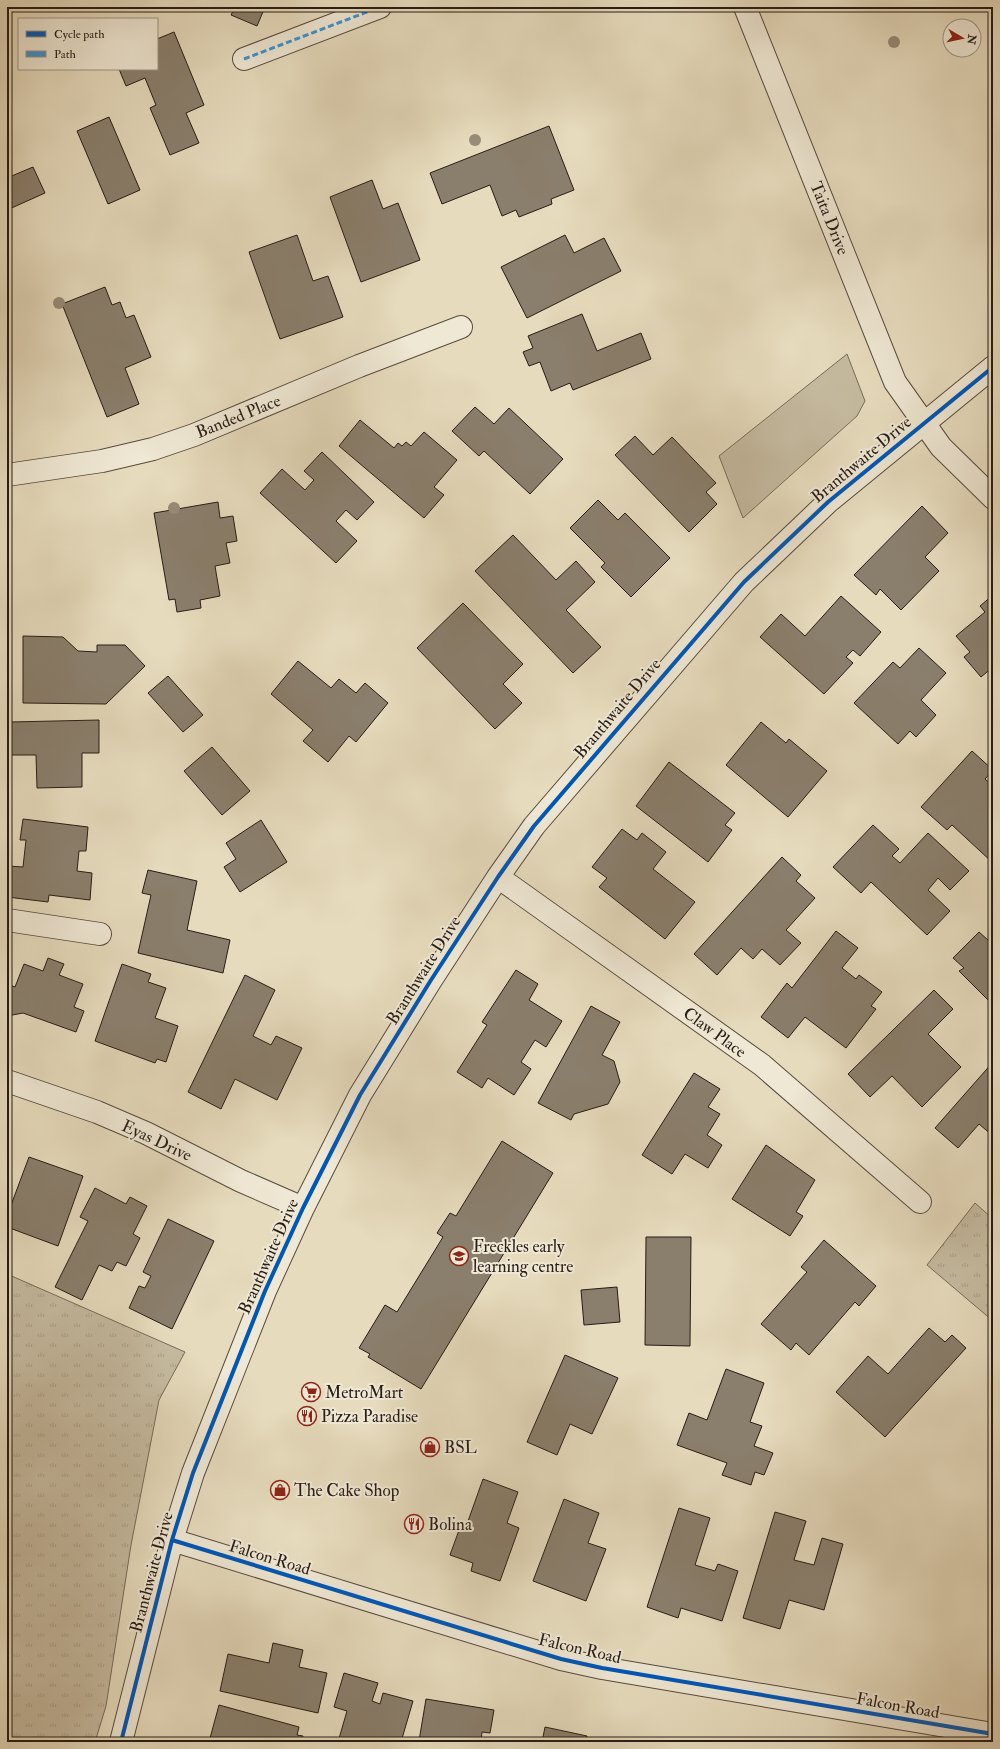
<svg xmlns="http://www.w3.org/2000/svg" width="1000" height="1749" viewBox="0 0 1000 1749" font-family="'IM FELL Double Pica',serif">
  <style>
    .grass { fill: #c6bba1; stroke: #766c5c }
    .park { fill: url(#park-tufts); stroke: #766c5c }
    .building { fill: #8a7f6d; stroke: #271c16 }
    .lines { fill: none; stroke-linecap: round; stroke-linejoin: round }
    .minor-casing { stroke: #574c40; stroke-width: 24 }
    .minor { stroke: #efe8d4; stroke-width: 22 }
    .quiet { stroke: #3b94d4; stroke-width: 3; stroke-dasharray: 6 3; stroke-linecap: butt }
    .cycleway-casing { stroke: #efe8d4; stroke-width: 6 }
    .cycleway { stroke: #0057b8; stroke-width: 4 }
    .tree { fill: #978c78 }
    .labels { text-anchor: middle; stroke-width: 4; stroke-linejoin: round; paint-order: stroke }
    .street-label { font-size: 17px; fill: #271c16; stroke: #efe8d4 }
    .poi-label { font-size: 17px; fill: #271c16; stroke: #efe8d4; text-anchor: start }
  </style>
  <defs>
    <pattern id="park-tufts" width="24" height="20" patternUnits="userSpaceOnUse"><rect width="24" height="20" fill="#c6bba1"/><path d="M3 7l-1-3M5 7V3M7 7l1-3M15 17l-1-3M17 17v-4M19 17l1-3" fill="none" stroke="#aaa08a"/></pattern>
  </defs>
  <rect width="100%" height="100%" fill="#e6dbbd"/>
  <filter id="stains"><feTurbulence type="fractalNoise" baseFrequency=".005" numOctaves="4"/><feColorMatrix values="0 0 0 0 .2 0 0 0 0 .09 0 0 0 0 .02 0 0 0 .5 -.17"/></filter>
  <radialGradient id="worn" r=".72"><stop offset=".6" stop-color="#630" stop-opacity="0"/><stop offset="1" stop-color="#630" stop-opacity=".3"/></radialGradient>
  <path class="grass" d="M847 354 865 401 857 416 743 518 719 456Z"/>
  <path class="park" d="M975 1203 993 1219V1321L927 1265Z
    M7 1274 185 1352 159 1400 131 1545 106 1706 95 1742H7Z"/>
  <path class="building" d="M235 7H265L257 26 231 15Z
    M174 32 204 105 186 113 199 143 170 155 150 108 156 105 145 78 126 86 119 69H157V39Z
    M109 117 140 190 108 204 77 131Z
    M549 126 574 190 551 199 552 204 519 217 516 210 502 216 490 185 442 204 430 173Z
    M33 167 45 193 7 210V178Z
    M372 180 383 209 398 203 420 260 361 282 330 197Z
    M297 235 313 281 328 276 343 317 280 339 249 252Z
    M565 235 574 253 604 238 621 271 527 318 501 267Z
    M105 287 112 305 120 302 126 318 134 315 151 357 125 368 139 404 107 417 62 304Z
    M582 314 597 351 641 333 651 359 573 390 570 383 551 391 540 362 529 366 523 352 533 348 528 336Z
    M475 407 494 424 509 408 563 459 530 494 484 451 479 456 452 431Z
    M360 420 394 448 398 443 402 446 406 442 411 446 424 432 457 460 434 487 444 495 424 518 339 446Z
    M635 436 653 455 672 437 716 483 706 492 717 504 689 532 615 455Z
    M322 452 374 502 357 520 346 510 336 521 357 541 336 563 260 493 282 469 305 490 314 480 304 471Z
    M598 500 618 520 625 513 670 558 631 597 601 567 605 563 570 528Z
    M218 502 220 518 233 516 237 541 226 543 230 563 215 566 220 596 200 600 201 608 177 612 175 599 169 600 154 513Z
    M922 506 948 533 925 557 939 571 901 610 880 589 876 595 854 575Z
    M513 535 556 580 576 561 595 582 566 610 601 647 573 673 475 571Z
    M993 595V667L981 677 964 657 970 652 956 636 985 612 980 606Z
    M841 596 881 632 860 656 853 650 846 657 853 663 824 694 760 637 781 614 805 636Z
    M463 603 523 664 503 684 522 703 495 729 417 648Z
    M23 636 63 637 78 651 97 652V645H125L145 666 106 704 23 703Z
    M919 648 946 673 921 700 936 715 916 737 910 731 898 744 854 703 893 662 900 668Z
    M298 661 331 688 339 679 356 693 365 683 388 703 356 742 349 736 328 762 303 741 313 730 271 694Z
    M168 676 203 715 183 732 148 693Z
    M993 718V727L989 723Z
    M99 720V753H82V787L37 788 36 755H11L10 722Z
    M761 722 786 743 789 739 827 771 788 817 726 765Z
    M212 747 250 791 222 815 184 771Z
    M972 751 993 770 985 779 993 786V863L952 825 947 830 921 807Z
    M669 762 735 813 725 825 732 830 708 862 636 806Z
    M23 819 88 827 86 851H79L77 871 92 873 90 900 49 895 48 902 7 897 8 866 23 867 26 840H20Z
    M261 820 287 862 240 892 224 867 236 859 226 843Z
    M873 825 899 849 892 856 900 863 928 833 969 871 950 890 938 878 928 890 950 911 927 935 871 882 861 893 833 867Z
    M622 829 637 840 642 833 666 852 653 869 695 902 665 939 599 887 607 878 592 867Z
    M782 857 801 875 796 881 815 898 786 930 801 943 780 965 762 949 753 959 741 948 717 975 694 954Z
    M148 870 197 881 187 930 230 940 223 973 138 953 151 895 142 893Z
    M836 931 858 948 842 968 856 979 859 975 882 992 871 1006 876 1009 846 1048 805 1017 788 1038 761 1017 787 983 792 988Z
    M979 932 988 940 992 936 993 937V1005L959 971 964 968 953 958Z
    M48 958 64 964 59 975 83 984 74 1007 84 1011 76 1032 23 1013 7 1016V984L15 987 24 964 43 971Z
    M122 964 151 974 148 982 166 988 155 1018 178 1026 166 1062 157 1059 155 1063 95 1041Z
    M516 970 538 984 529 1000 562 1021 546 1047 535 1040 521 1062 531 1069 514 1095 488 1078 482 1088 457 1072 487 1025 482 1022Z
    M245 975 275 990 253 1036 271 1045 276 1036 302 1048 277 1100 235 1079 221 1109 188 1092Z
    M934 990 953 1009 928 1034 961 1067 922 1107 892 1076 870 1097 848 1074Z
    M591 1006 620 1022 602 1055 614 1061 620 1082 608 1104 574 1114 571 1120 538 1103Z
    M993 1062V1136L979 1124 958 1148 935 1128Z
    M694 1073 720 1089 708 1107 720 1114 707 1135 722 1145 708 1168 685 1154 672 1174 642 1155Z
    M502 1141 553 1173 421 1389 368 1357 370 1354 359 1348 385 1305 397 1312 443 1237 437 1233 450 1213 456 1216Z
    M766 1145 815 1180 796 1212 803 1216 790 1236 732 1199Z
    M29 1157 83 1176 58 1246 7 1227V1216Z
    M95 1188 126 1204 130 1197 147 1206 133 1234 140 1238 126 1266 117 1262 112 1271 99 1265 82 1300 55 1287 88 1221 80 1217Z
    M168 1219 214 1241 172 1329 129 1308 139 1286 145 1288 151 1276 143 1272Z
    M646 1237H691L690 1346 645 1345Z
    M824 1240 876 1286 859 1306 855 1302 809 1355 796 1343 791 1350 761 1324 807 1272 801 1267Z
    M617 1287 620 1322 584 1325 581 1290Z
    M929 1328 945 1342 952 1335 966 1348 885 1437 836 1392 868 1356 888 1374Z
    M565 1355 618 1378 592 1434 570 1424 557 1455 527 1442Z
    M726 1369 764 1383 750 1422 762 1426 754 1446 773 1453 764 1475 755 1472 751 1485 722 1475 727 1463 677 1445 689 1413 707 1420Z
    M483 1479 518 1492 507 1523 519 1528 500 1581 471 1571 473 1563 450 1555 462 1522 467 1524Z
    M564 1499 599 1513 588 1543 606 1549 586 1601 533 1581Z
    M679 1508 710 1518 695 1565 715 1571 718 1564 738 1571 722 1621 681 1608 678 1618 647 1607Z
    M775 1512 806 1521 794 1560 814 1565 822 1538 843 1544 824 1610 789 1600 780 1629 743 1618Z
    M273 1643 303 1650 299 1667 327 1673 318 1713 220 1691 228 1654 269 1663Z
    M344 1673 378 1683 372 1701 380 1704 383 1693 413 1701 401 1742H338L347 1711 334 1707Z
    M426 1699 494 1710 490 1733 482 1732 481 1742 419 1741Z
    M219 1705 299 1727 297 1735 303 1736 302 1742H209Z
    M545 1727 587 1736 586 1742H542Z"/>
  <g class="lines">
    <g class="minor-casing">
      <path id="minor" d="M745 7 895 382 941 447 993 498
        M244 59 380 7
        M7 475 102 461 153 449 194 435 359 366 461 327
        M498 877 762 1065 920 1202
        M7 920 100 934
        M7 1081 97 1112 146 1133 241 1181 303 1208
        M172 1540 561 1659 602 1668 993 1734
        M121 1742 172 1540 193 1473 265 1291 303 1208 360 1095 431 980 498 877 534 826 744 582 828 502 993 367"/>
    </g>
    <use href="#minor" class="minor"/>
    <path class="quiet" d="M244 59 380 7"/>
    <g class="cycleway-casing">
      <path id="cycleway" d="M172 1540 561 1659 602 1668 993 1734
        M121 1742 172 1540 193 1473 265 1291 303 1208 360 1095 431 980 498 877 534 826 744 582 828 502 993 367"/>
    </g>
    <use href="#cycleway" class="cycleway"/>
  </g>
  <g class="tree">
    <circle cx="894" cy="42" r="6"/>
    <circle cx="475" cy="140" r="6"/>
    <circle cx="59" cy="303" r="6"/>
    <circle cx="174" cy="508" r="6"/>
  </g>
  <defs>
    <g id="school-ring" transform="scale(1)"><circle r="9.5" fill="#efe8d4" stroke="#8f2418" stroke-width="1.5"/><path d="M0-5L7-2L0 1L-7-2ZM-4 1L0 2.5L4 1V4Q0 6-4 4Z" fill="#8f2418"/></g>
    <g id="supermarket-ring" transform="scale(1)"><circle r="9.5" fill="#efe8d4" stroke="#8f2418" stroke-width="1.5"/><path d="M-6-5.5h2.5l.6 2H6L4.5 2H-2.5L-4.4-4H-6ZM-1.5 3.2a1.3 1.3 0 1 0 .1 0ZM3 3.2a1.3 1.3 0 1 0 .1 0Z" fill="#8f2418"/></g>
    <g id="restaurant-ring" transform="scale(1)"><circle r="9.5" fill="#efe8d4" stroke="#8f2418" stroke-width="1.5"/><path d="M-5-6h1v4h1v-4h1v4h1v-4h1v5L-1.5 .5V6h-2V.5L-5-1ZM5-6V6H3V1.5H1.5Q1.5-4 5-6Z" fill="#8f2418"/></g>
    <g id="shop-ring" transform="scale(1)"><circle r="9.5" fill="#efe8d4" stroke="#8f2418" stroke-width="1.5"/><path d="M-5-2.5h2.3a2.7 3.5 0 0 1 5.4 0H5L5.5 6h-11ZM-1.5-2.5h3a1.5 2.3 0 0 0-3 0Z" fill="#8f2418"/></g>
  </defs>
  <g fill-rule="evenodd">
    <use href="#school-ring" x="459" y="1256"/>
    <use href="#supermarket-ring" x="311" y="1392"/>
    <use href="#restaurant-ring" x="307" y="1416"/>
    <use href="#shop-ring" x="430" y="1447"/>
    <use href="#shop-ring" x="280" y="1490"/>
    <use href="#restaurant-ring" x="414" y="1524"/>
  </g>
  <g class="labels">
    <g class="street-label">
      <text transform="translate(830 218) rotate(68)" y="6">Taita Drive</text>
      <text transform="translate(238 416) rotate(-22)" y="6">Banded Place</text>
      <text transform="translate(861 459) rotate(-40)" y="6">Branthwaite Drive</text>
      <text transform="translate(617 708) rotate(-50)" y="6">Branthwaite Drive</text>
      <text transform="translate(423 970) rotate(-58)" y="6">Branthwaite Drive</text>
      <text transform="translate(715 1032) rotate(36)" y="6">Claw Place</text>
      <text transform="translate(157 1140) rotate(25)" y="6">Eyas Drive</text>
      <text transform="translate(268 1256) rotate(-66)" y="6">Branthwaite Drive</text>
      <text transform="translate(270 1557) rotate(17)" y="6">Falcon Road</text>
      <text transform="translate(151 1572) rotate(-75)" y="6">Branthwaite Drive</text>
      <text transform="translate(580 1648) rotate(13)" y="6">Falcon Road</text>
      <text transform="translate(898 1705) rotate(10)" y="6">Falcon Road</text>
    </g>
    <g class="poi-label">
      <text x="473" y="1252">Freckles early<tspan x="473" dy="20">learning centre</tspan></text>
      <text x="325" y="1398">MetroMart</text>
      <text x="321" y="1422">Pizza Paradise</text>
      <text x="444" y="1453">BSL</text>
      <text x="294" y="1496">The Cake Shop</text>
      <text x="428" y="1530">Bolina</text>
    </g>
  </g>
  <rect width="1000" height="1749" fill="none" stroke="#e6dbbd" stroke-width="24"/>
  <rect x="8" y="8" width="984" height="1733" fill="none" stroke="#271c16" stroke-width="2"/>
  <rect x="12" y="12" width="976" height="1725" fill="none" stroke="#271c16"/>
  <rect x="18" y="18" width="140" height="52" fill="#efe8d4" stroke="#9f9688"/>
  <rect x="26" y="31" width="20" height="6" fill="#0057b8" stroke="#9f9688"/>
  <text x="54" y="38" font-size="12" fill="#271c16">Cycle path</text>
  <rect x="26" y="51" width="20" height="6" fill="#3b94d4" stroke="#9f9688"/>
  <text x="54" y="58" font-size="12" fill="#271c16">Path</text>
  <g transform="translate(962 38) rotate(99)"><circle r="19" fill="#efe8d4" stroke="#9f9688"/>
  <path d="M0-3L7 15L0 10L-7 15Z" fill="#8f2418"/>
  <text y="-6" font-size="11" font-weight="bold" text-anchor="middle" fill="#271c16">N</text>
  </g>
  <rect width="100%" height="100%" filter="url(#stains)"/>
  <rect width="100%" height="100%" fill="url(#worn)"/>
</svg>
